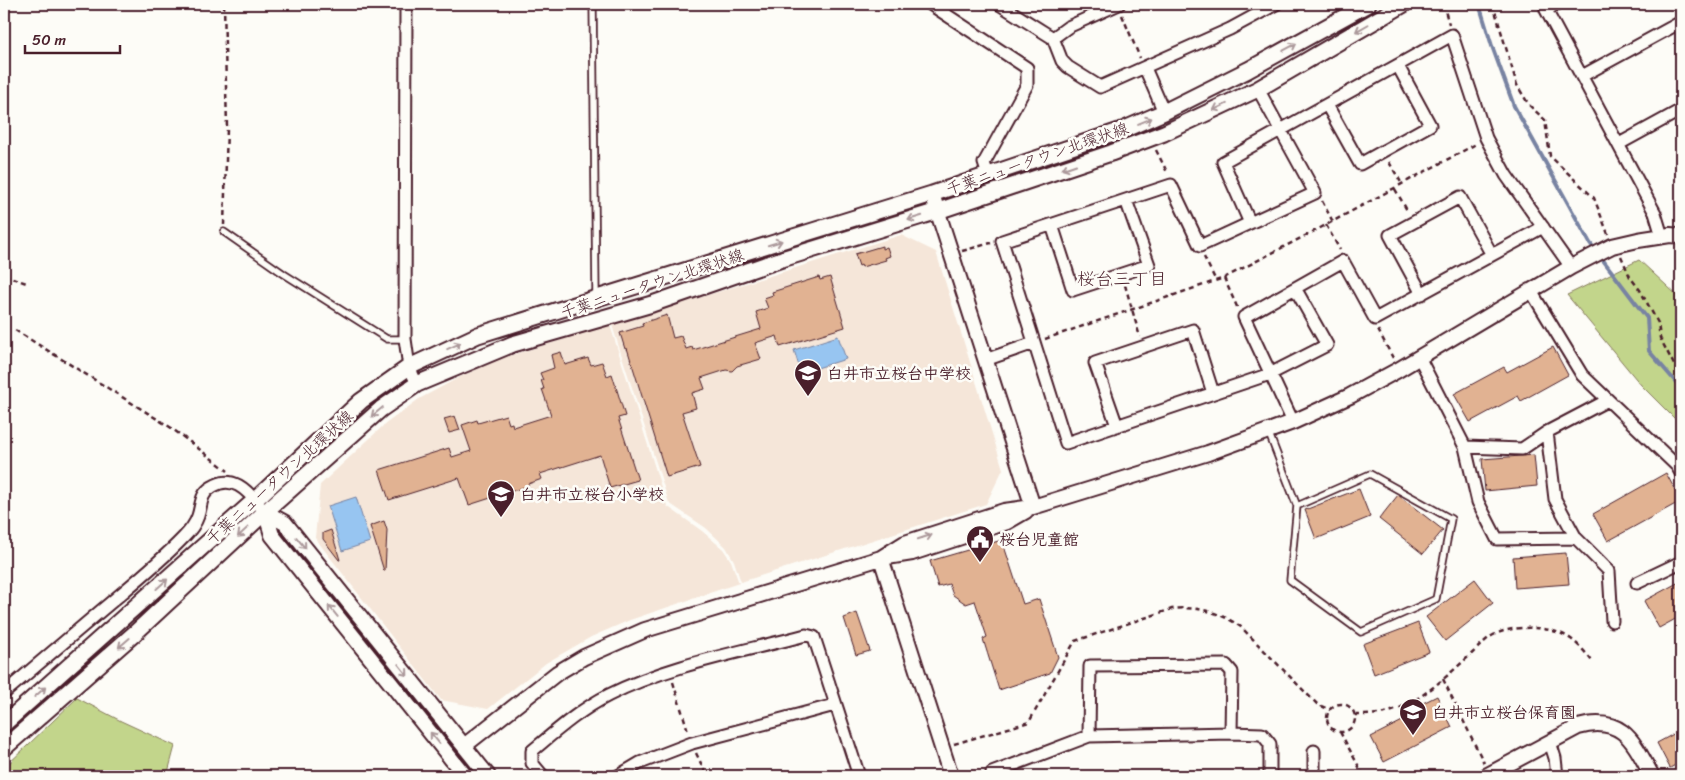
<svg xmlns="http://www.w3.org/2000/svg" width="1685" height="780" viewBox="0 0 1685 780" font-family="Sriracha,'Klee One',sans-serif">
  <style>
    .built { fill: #f5e6d9 }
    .green { fill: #c2d58b; stroke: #867a5b }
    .water { fill: #97c5f1; stroke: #7883a2 }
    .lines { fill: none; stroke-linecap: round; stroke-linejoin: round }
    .stream { stroke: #7883a2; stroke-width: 4 }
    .building { fill: #e1b292; stroke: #4a1f2b }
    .service-casing { stroke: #4a1f2b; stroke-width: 9 }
    .minor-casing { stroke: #4a1f2b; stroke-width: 15 }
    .tertiary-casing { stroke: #4a1f2b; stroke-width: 18 }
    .secondary-casing { stroke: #4a1f2b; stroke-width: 19 }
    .path { stroke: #4a1f2b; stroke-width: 2.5; stroke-dasharray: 5 4; stroke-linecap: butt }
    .service { stroke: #fdfcf7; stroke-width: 5.5 }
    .minor { stroke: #fdfcf7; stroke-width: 11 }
    .tertiary { stroke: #fdfcf7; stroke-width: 14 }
    .secondary { stroke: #fdfcf7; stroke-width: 15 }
    .oneway { stroke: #ac999b }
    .labels { text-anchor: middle; stroke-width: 5; stroke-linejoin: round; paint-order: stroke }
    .street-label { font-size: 16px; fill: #4a1f2b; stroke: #fdfcf7 }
    .poi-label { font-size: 16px; font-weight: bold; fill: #4a1f2b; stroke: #fdfcf7; text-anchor: start }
    .neighbourhood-label { font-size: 18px; fill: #4a1f2b; stroke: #fdfcf7 }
  </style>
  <rect width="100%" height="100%" fill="#fdfcf7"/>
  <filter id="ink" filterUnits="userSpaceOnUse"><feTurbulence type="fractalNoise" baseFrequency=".02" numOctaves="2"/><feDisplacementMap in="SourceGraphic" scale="10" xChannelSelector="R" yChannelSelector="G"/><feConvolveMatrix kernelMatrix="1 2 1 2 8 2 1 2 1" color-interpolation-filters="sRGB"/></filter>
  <g filter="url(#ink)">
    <path class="built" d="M901 235 936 252 1003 469 986 504 741 582 734 561 726 547 706 528 669 503 612 325Z
      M610 325 667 506 702 531 723 549 731 561 739 583 630 620 591 637 546 663 488 709 441 700 315 538 320 485 384 425 419 399 460 377 502 358Z"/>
    <path class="green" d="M1639 260 1681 299V425L1641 385 1567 295Z
      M77 698 121 721 175 746 167 776H4V768Z"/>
    <path class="water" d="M838 336 846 359 801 373 794 350Z
      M356 497 370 542 342 551 328 506Z"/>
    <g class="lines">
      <path class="stream" d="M1479 4 1492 46 1514 106 1590 243 1647 318 1649 351 1681 388"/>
    </g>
    <path class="building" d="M882 246V249L887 247 890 256 885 258 886 260 862 267 861 265 859 266 855 254Z
      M819 277 820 280 830 277 845 327 780 347 777 336 755 343 761 359 737 366 732 371 726 370 701 378 705 389 692 393 696 408 682 412 700 467 667 477 627 348 625 349 620 333 643 326 642 323 667 315 673 338 681 336 686 349 692 347 693 350 761 329 756 312 768 308 764 298 773 295 772 292Z
      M1553 347 1568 375 1521 401 1518 396 1470 422 1454 394 1504 367 1507 372Z
      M561 352 565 365 588 358 591 365 602 362 607 376 612 374 625 416 618 418 638 480 610 488 600 455 540 474 542 479 528 484V486L469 505 459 478 389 500 379 470 449 448 452 457 471 451 462 425 477 420 478 423 506 415 509 424 512 423 513 427 551 415 542 389H544L541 380H543L540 373 554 368 551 355Z
      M455 416 460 430 449 433 444 419Z
      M1534 455 1537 486 1485 491 1482 459Z
      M1666 473 1681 501 1608 541 1593 514Z
      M1359 489 1370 517 1316 539 1305 510Z
      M1398 495 1443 530 1423 554 1379 519Z
      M384 521 387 530 385 571H384L370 526Z
      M331 530 340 560H339L323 539V533Z
      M1002 540 1023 604 1039 599 1058 657 1050 673 999 690 983 639 987 637 975 601 966 604 953 595 949 584 938 587 930 561Z
      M1566 553 1569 584 1515 588 1513 557Z
      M1475 579 1493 603 1445 641 1426 617Z
      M1681 581V616L1659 628 1644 601Z
      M857 613 870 651 856 655 844 618Z
      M1418 623 1429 652 1374 674 1363 644Z
      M1437 696 1452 727 1384 762 1371 737 1420 712 1417 706Z
      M1681 730V762L1670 768 1657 743Z"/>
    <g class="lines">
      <g class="service-casing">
        <path id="service" d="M593 4 596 297
          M224 232 284 274 387 339H405
          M1268 431 1297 506 1290 580 1361 632 1436 599 1451 519 1370 474 1297 506"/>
      </g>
      <g class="minor-casing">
        <path id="minor" d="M406 4 405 339 409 367 417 384
          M930 4 1027 68V85L984 163 988 175
          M999 4 1053 38 1062 61 1068 67 1100 87 1230 29 1276 4
          M1557 4 1546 10 1655 213 1662 236
          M1053 38 1068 27 1119 4
          M1145 68 1164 112
          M1582 76 1681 22
          M1258 89 1315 193 1200 246 1171 185 1002 241 1066 443 1270 374 1327 345 1295 288
          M1327 105 1360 164 1430 125 1398 66
          M1619 144 1681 110
          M1250 223 1223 162 1452 35 1486 138 1506 175 1571 267
          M1052 225 1073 290 1149 265 1126 200
          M1531 291 1582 375 1677 466 1681 473
          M1422 294 1390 235 1460 197 1492 255
          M1419 357 1465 447 1522 449 1547 432 1608 400
          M985 360 1034 343
          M1293 422 1244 317 1343 261 1375 319 1543 227
          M1117 426 1095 363 1193 330 1213 393
          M1547 432 1555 499 1576 538 1609 571 1612 621
          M1465 447 1478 502 1497 539 1576 538
          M1637 583 1681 562
          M4 693C37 665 70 637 103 609 130 586 158 564 183 538 189 532 195 525 198 516 202 504 200 494 212 487 232 474 247 490 259 505
          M1089 736 1090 666 1226 665 1232 672 1231 733
          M1550 742 1555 758 1557 776
          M543 776 532 763V751C556 731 581 709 609 695 668 665 742 652 806 635L814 637 859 776
          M618 776 640 763 692 743 835 705
          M993 776 992 773 1089 736 1231 733 1262 734 1270 744V776
          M1314 776V751"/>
      </g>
      <g class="tertiary-casing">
        <path id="tertiary" d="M932 194 1033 507
          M265 512 285 523 488 776
          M265 512 272 535 465 776
          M881 558 905 543 1004 511 1033 507 1208 453 1293 422 1350 396 1398 370 1571 267 1612 246 1638 240 1670 235 1681 236
          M881 558 951 776
          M464 746 557 673 584 657 645 630 881 558 912 553 1007 522 1026 511
          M1486 776 1578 727C1623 714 1634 743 1652 776"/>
      </g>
      <g class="secondary-casing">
        <path id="secondary" d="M4 724 255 500 361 401 409 367 478 335 932 194 1125 129 1164 112 1248 70 1368 4
          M4 748 135 633 265 512 381 409 417 384 513 344 652 304 782 259 938 211 1111 153 1164 133 1258 89 1404 4"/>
      </g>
      <path class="path" d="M1443 4 1449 24
        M1493 4 1517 85 1529 105 1545 120 1550 156 1594 198 1608 234
        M1122 15 1140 58
        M1156 150 1168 174
        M1389 162 1402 184
        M1395 189 1408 212
        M1322 201 1333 222
        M224 225 227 128 224 4
        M1326 225 1340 250
        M962 251 991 243
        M1621 256 1630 277 1640 290 1658 323 1660 338 1681 378
        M1204 257 1216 281
        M4 275 29 284
        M1224 278 1238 309
        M1125 285 1140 337
        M15 330 170 427 228 471
        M1378 330 1393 358
        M1045 339 1224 278 1326 225 1476 144
        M1443 679 1484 763
        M673 682 688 731
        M1327 718a14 14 0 1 1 28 0a14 14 0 1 1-28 0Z
        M1355 715C1365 715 1375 715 1385 713 1415 706 1445 678 1467 658 1475 651 1482 643 1490 637 1510 624 1552 625 1571 639 1579 645 1586 653 1592 661
        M1340 732 1364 776
        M954 744 1029 722 1075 641 1172 609C1198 606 1220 612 1241 627L1310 697 1317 704 1330 710
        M696 753 707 776"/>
      <use href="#service" class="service"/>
      <use href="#minor" class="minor"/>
      <use href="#tertiary" class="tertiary"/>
      <use href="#secondary" class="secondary"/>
    </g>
    <defs><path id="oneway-shaft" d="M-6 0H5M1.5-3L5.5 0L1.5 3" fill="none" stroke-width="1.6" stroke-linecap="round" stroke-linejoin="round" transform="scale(1.25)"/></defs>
    <g class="oneway">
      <use href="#oneway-shaft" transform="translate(1362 28) rotate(150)"/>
      <use href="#oneway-shaft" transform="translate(1290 47) rotate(-28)"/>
      <use href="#oneway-shaft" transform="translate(1220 107) rotate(155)"/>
      <use href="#oneway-shaft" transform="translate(1145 121) rotate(-23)"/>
      <use href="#oneway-shaft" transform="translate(1069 167) rotate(161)"/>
      <use href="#oneway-shaft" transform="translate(915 218) rotate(163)"/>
      <use href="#oneway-shaft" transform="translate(775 243) rotate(-17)"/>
      <use href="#oneway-shaft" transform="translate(454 346) rotate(-25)"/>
      <use href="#oneway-shaft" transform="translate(377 412) rotate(140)"/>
      <use href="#oneway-shaft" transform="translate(243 532) rotate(137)"/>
      <use href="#oneway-shaft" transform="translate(925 537) rotate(-18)"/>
      <use href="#oneway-shaft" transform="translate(301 543) rotate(51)"/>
      <use href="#oneway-shaft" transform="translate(162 584) rotate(-42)"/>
      <use href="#oneway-shaft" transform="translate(333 611) rotate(-129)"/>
      <use href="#oneway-shaft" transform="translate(124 643) rotate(139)"/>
      <use href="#oneway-shaft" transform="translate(403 670) rotate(51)"/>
      <use href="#oneway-shaft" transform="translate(40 692) rotate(-41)"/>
      <use href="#oneway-shaft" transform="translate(435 738) rotate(-129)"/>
    </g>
  </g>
  <defs>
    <g id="school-pin" transform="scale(1.4375)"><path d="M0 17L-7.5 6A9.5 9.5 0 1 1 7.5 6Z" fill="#4a1f2b" stroke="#fdfcf7"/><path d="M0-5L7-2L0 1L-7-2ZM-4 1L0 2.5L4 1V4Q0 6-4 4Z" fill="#fff"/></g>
    <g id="civic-pin" transform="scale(1.4375)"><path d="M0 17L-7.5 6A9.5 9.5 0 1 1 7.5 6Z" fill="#4a1f2b" stroke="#fdfcf7"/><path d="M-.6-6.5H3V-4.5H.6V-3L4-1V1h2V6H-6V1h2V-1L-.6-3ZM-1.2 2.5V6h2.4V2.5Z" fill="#fff"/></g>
  </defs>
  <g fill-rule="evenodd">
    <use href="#school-pin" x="808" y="373"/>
    <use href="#school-pin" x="501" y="494"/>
    <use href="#civic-pin" x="980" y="539"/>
    <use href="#school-pin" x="1413" y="712"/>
  </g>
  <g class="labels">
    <g class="street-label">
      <text transform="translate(1037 158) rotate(-19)" y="6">千葉ニュータウン北環状線</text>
      <text transform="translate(652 283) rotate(-18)" y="6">千葉ニュータウン北環状線</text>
      <text transform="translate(279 477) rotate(-42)" y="6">千葉ニュータウン北環状線</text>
    </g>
    <g class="poi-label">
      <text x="827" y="379">白井市立桜台中学校</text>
      <text x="520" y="500">白井市立桜台小学校</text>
      <text x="999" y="545">桜台児童館</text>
      <text x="1432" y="718">白井市立桜台保育園</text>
    </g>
    <g class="neighbourhood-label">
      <text x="1122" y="285">桜台三丁目</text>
    </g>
  </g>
  <rect width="1685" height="780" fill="none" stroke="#fdfcf7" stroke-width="20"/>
  <rect x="10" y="10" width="1665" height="760" fill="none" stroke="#4a1f2b" stroke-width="2" filter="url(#ink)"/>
  <path d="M25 45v8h95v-8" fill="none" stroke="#4a1f2b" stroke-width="2.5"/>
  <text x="32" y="45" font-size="15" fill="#4a1f2b" stroke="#fdfcf7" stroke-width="4" paint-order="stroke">50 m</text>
</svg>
